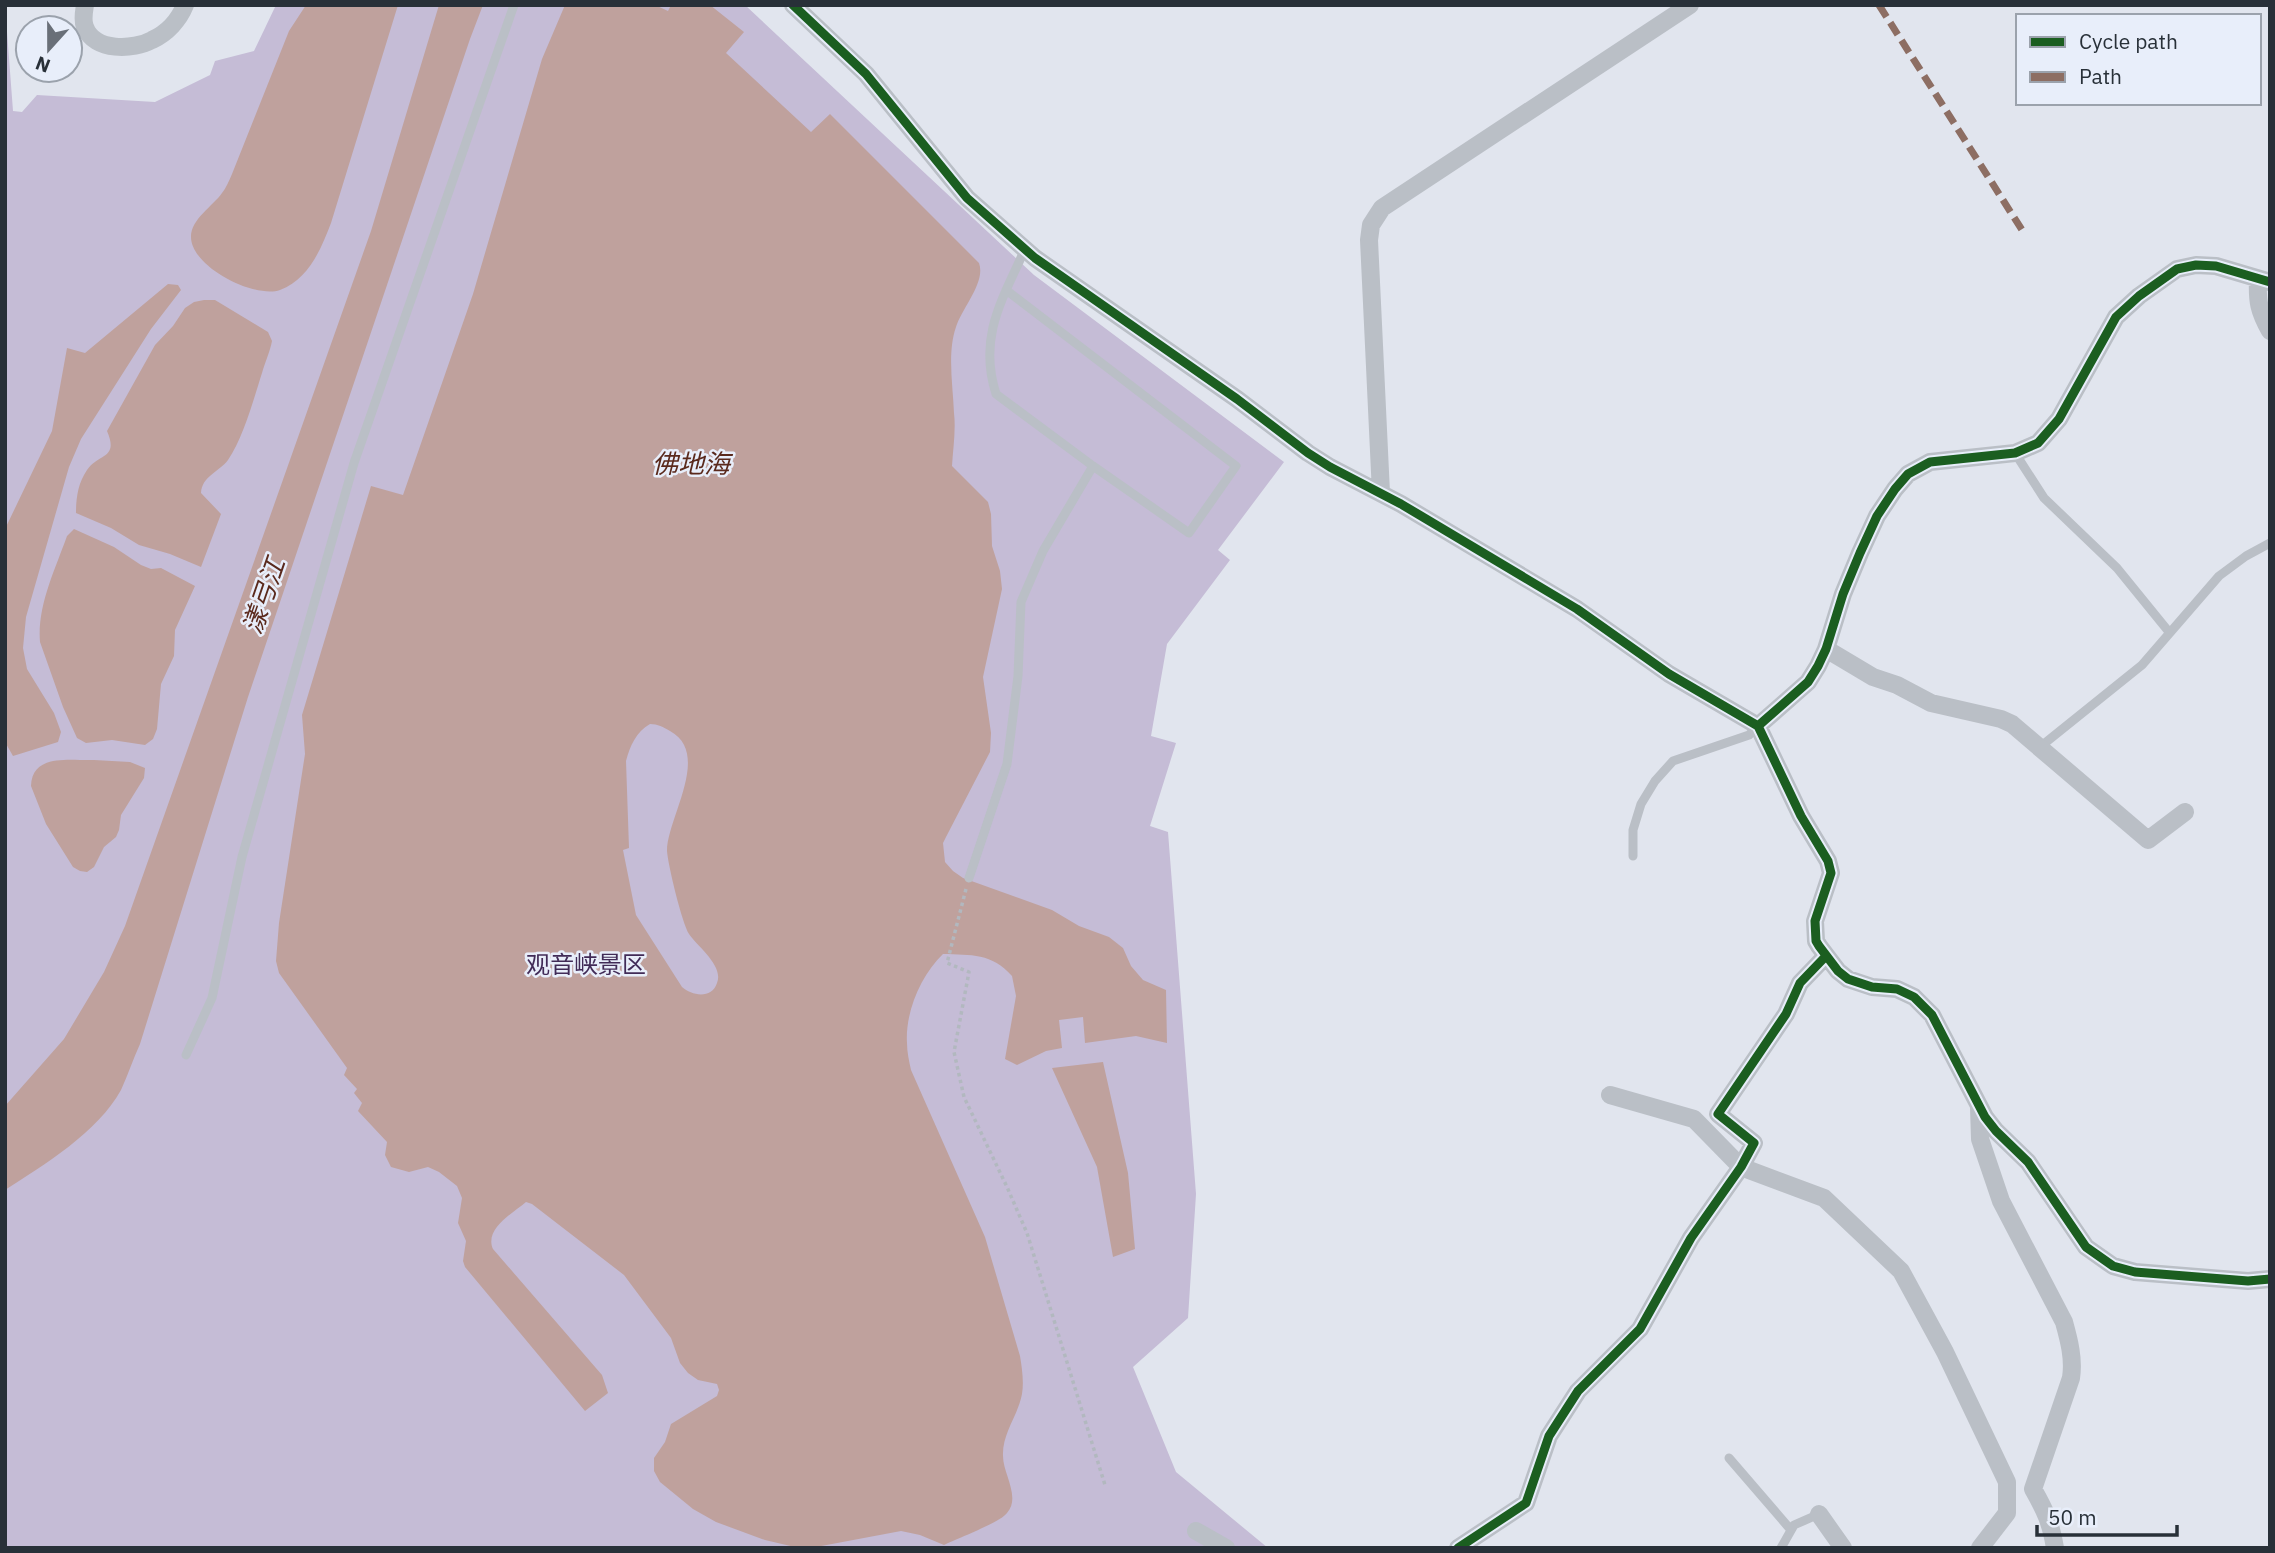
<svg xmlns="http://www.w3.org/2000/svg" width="2275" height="1553" viewBox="0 0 2275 1553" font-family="'IBM Plex Sans','Noto Sans SC',sans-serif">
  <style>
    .green { fill: #c5bcd6 }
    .water { fill: #bfa19d; fill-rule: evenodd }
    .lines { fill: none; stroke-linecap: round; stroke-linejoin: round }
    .path { stroke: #b2b8bf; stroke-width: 3.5; stroke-dasharray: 3.5 3.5; stroke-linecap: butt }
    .service { stroke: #babfc6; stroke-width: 9 }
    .minor { stroke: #babfc6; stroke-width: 18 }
    .quiet { stroke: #8d6e63; stroke-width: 7; stroke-dasharray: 14 7; stroke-linecap: butt }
    .cycleway-casing { stroke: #e8eefa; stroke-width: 13 }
    .cycleway { stroke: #1b5e20; stroke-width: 9 }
    .labels { text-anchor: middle; stroke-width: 5; stroke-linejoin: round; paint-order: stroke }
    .park-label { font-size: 24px; fill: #412b57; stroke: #e8eefa }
    .water-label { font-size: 26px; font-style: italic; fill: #5a291c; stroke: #e8eefa }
  </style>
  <rect width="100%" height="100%" fill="#e1e5ee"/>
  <path class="green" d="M5 5 13 111 22 112 37 95 155 102 210 75 215 61 254 51 276 5H745L1034 275 1284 462 1218 550 1230 560 1167 644 1151 736 1176 743 1150 826 1168 832 1196 1194 1188 1318 1133 1367 1176 1472 1268 1548H5Z"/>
  <path class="water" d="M306 5H398L331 223C321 249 309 279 280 290 255 299 191 267 191 237 191 219 213 206 222 193 226 188 229 181 232 174L289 31Z
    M439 5H483L470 39 248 697 140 1044C133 1059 128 1075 121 1090 98 1132 44 1165 5 1190V1106L64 1039 104 972 125 926 371 231Z
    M565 5H655L668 11 671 5H710L744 32 726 53 811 132 830 114 979 263C986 282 962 308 956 327 947 353 953 386 954 413 956 430 953 449 952 466L988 502 991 514 992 546 1000 571 1002 589 983 677 991 733 990 752 946 837 943 843 945 862 953 871 963 878 1052 910 1079 926 1109 937 1123 948 1131 966 1143 980 1166 990 1167 1043 1136 1036 1085 1043 1083 1017 1059 1020 1062 1048 1046 1051 1017 1065 1005 1059 1016 996 1012 976C992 953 971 955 943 954 921 975 905 1012 907 1043 907 1052 909 1061 911 1070L985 1237 1020 1356C1022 1368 1024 1382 1022 1394 1018 1416 1002 1433 1003 1456 1003 1474 1021 1497 1007 1513 1001 1522 956 1539 944 1545L920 1535 901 1531 816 1547 799 1548 765 1540 716 1522 693 1509 660 1482 654 1471V1458L665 1442 671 1424 717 1396 719 1390 717 1384 698 1380 688 1373 680 1363 671 1338 624 1275 532 1204 526 1202C513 1213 484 1229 493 1249L602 1375 608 1393 585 1411 465 1267 463 1261 466 1241 458 1223 462 1198 457 1186 439 1172 428 1167 409 1172 391 1167 385 1155 387 1142 358 1111 362 1103 354 1093 357 1089 344 1075 347 1068 279 973 276 961 279 923 305 754 302 715 371 486 403 495 473 294 542 59ZM650 724C658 724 663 727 670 731 712 754 667 818 667 851 668 865 682 923 689 934 698 947 724 966 717 983 712 999 692 996 682 987L636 915 623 850 629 848 626 761C630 746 636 732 650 724Z
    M168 284 178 285 181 290 151 329 81 439 69 467 26 617 23 648 27 669 54 713 61 732 58 742 13 756 5 742V529L52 431 67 348 85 353Z
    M204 300H215L268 332 272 341C270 352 265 362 262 373 254 398 243 439 228 460 219 472 202 476 201 493L221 514 201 567 170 554 139 545 111 528 76 513C76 498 78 483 87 470 99 453 119 459 107 431L155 345 173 326 185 308 194 302Z
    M74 529 114 547 141 565 151 569 161 568 195 586 175 630 174 656 161 684 157 729 153 739 145 745 112 740 86 743 77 738 63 707 40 642C37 606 55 570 67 536Z
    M94 760 130 762 145 768 144 778 121 815 119 830 116 837 104 847 94 867 87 872 80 871 73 867 46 824 31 786C32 753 70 761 94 760Z
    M1103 1062 1128 1173 1135 1249 1113 1257 1097 1167 1052 1068Z"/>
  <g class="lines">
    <path class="path" d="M966 889 947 963 969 972 954 1052 964 1097 1007 1187 1027 1233 1105 1485"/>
    <path class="service" d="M1006 290 1236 466 1189 533 1093 466 996 394C978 337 1002 300 1025 249
      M2015 453 2044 498 2117 568 2169 632
      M2040 747 2142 665 2219 576 2246 556 2270 543
      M1633 856V830L1641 804 1655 781 1673 761 1749 735 1758 726
      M969 878 1007 764 1018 676 1021 602 1043 551 1093 466
      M186 1055 212 998 242 857 354 463 514 5
      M1729 1458 1791 1530
      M1781 1548 1794 1525 1819 1514"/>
    <path class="minor" d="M85 5C84 12 82 20 85 27 94 52 134 50 152 40 167 33 179 20 185 5
      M793 5 866 74 967 198 1035 258 1237 399 1308 453 1330 467 1401 504 1577 609 1669 674 1758 726 1801 816 1828 861 1831 873 1815 921 1816 941 1819 946 1838 971 1848 979 1872 987 1897 989 1914 997 1932 1015 1985 1117 1996 1131 2028 1162 2086 1247 2113 1266 2135 1272 2248 1281 2270 1279
      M2258 279C2257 302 2259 311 2270 331
      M1381 493 1369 240 1371 225 1382 208 1690 5
      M1826 649 1873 677 1897 685 1931 703 2001 719 2012 724 2148 840 2185 812
      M1758 726 1808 682 1818 666 1826 649 1843 594 1860 553 1877 516 1895 489 1908 474 1930 462 2015 453 2038 443 2059 419 2116 317 2139 296 2177 269 2196 265 2216 266 2270 282
      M1610 1095 1694 1119 1741 1167 1824 1198 1901 1271 1945 1352 2007 1482V1513L1980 1548
      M1979 1107 1980 1139 2001 1201 2064 1322C2069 1340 2074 1359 2071 1378L2033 1489C2045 1510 2051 1523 2055 1548
      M1819 1514 1843 1548
      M1196 1531 1226 1548
      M1458 1548 1526 1503 1549 1436 1578 1391 1640 1329 1691 1238 1741 1167 1754 1143 1718 1114 1786 1014 1800 983 1826 956"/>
    <path class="quiet" d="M1879 5 2022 230"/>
    <g class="cycleway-casing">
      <path id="cycleway" d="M793 5 866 74 967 198 1035 258 1237 399 1308 453 1330 467 1401 504 1577 609 1669 674 1758 726 1801 816 1828 861 1831 873 1815 921 1816 941 1819 946 1838 971 1848 979 1872 987 1897 989 1914 997 1932 1015 1985 1117 1996 1131 2028 1162 2086 1247 2113 1266 2135 1272 2248 1281 2270 1279
        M1758 726 1808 682 1818 666 1826 649 1843 594 1860 553 1877 516 1895 489 1908 474 1930 462 2015 453 2038 443 2059 419 2116 317 2139 296 2177 269 2196 265 2216 266 2270 282
        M1458 1548 1526 1503 1549 1436 1578 1391 1640 1329 1691 1238 1741 1167 1754 1143 1718 1114 1786 1014 1800 983 1826 956"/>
    </g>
    <use href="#cycleway" class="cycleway"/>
  </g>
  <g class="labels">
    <g class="park-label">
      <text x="586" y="973">观音峡景区</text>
    </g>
    <g class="water-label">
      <text x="691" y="473">佛地海</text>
      <text transform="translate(264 596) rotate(-71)" y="9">漾弓江</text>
    </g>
  </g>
  <rect width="2275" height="1553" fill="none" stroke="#283038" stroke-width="14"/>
  <rect x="2016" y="14" width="245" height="91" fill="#e8eefa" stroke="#9ba2ac" stroke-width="2"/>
  <rect x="2030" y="37" width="35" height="10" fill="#1b5e20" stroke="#9ba2ac" stroke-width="2"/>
  <text x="2079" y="49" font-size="21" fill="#283038">Cycle path</text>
  <rect x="2030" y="72" width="35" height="10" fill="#8d6e63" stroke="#9ba2ac" stroke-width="2"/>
  <text x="2079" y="84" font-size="21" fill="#283038">Path</text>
  <g transform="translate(49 49) rotate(201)"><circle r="33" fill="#e8eefa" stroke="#9ba2ac" stroke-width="2"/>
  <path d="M0-5L12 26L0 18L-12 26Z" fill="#696f78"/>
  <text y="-10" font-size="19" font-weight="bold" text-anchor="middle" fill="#283038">N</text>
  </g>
  <path d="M2037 1525v10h140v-10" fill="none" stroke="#283038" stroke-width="3.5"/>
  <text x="2048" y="1525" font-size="21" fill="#283038" stroke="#e8eefa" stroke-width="5" paint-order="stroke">50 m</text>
</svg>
